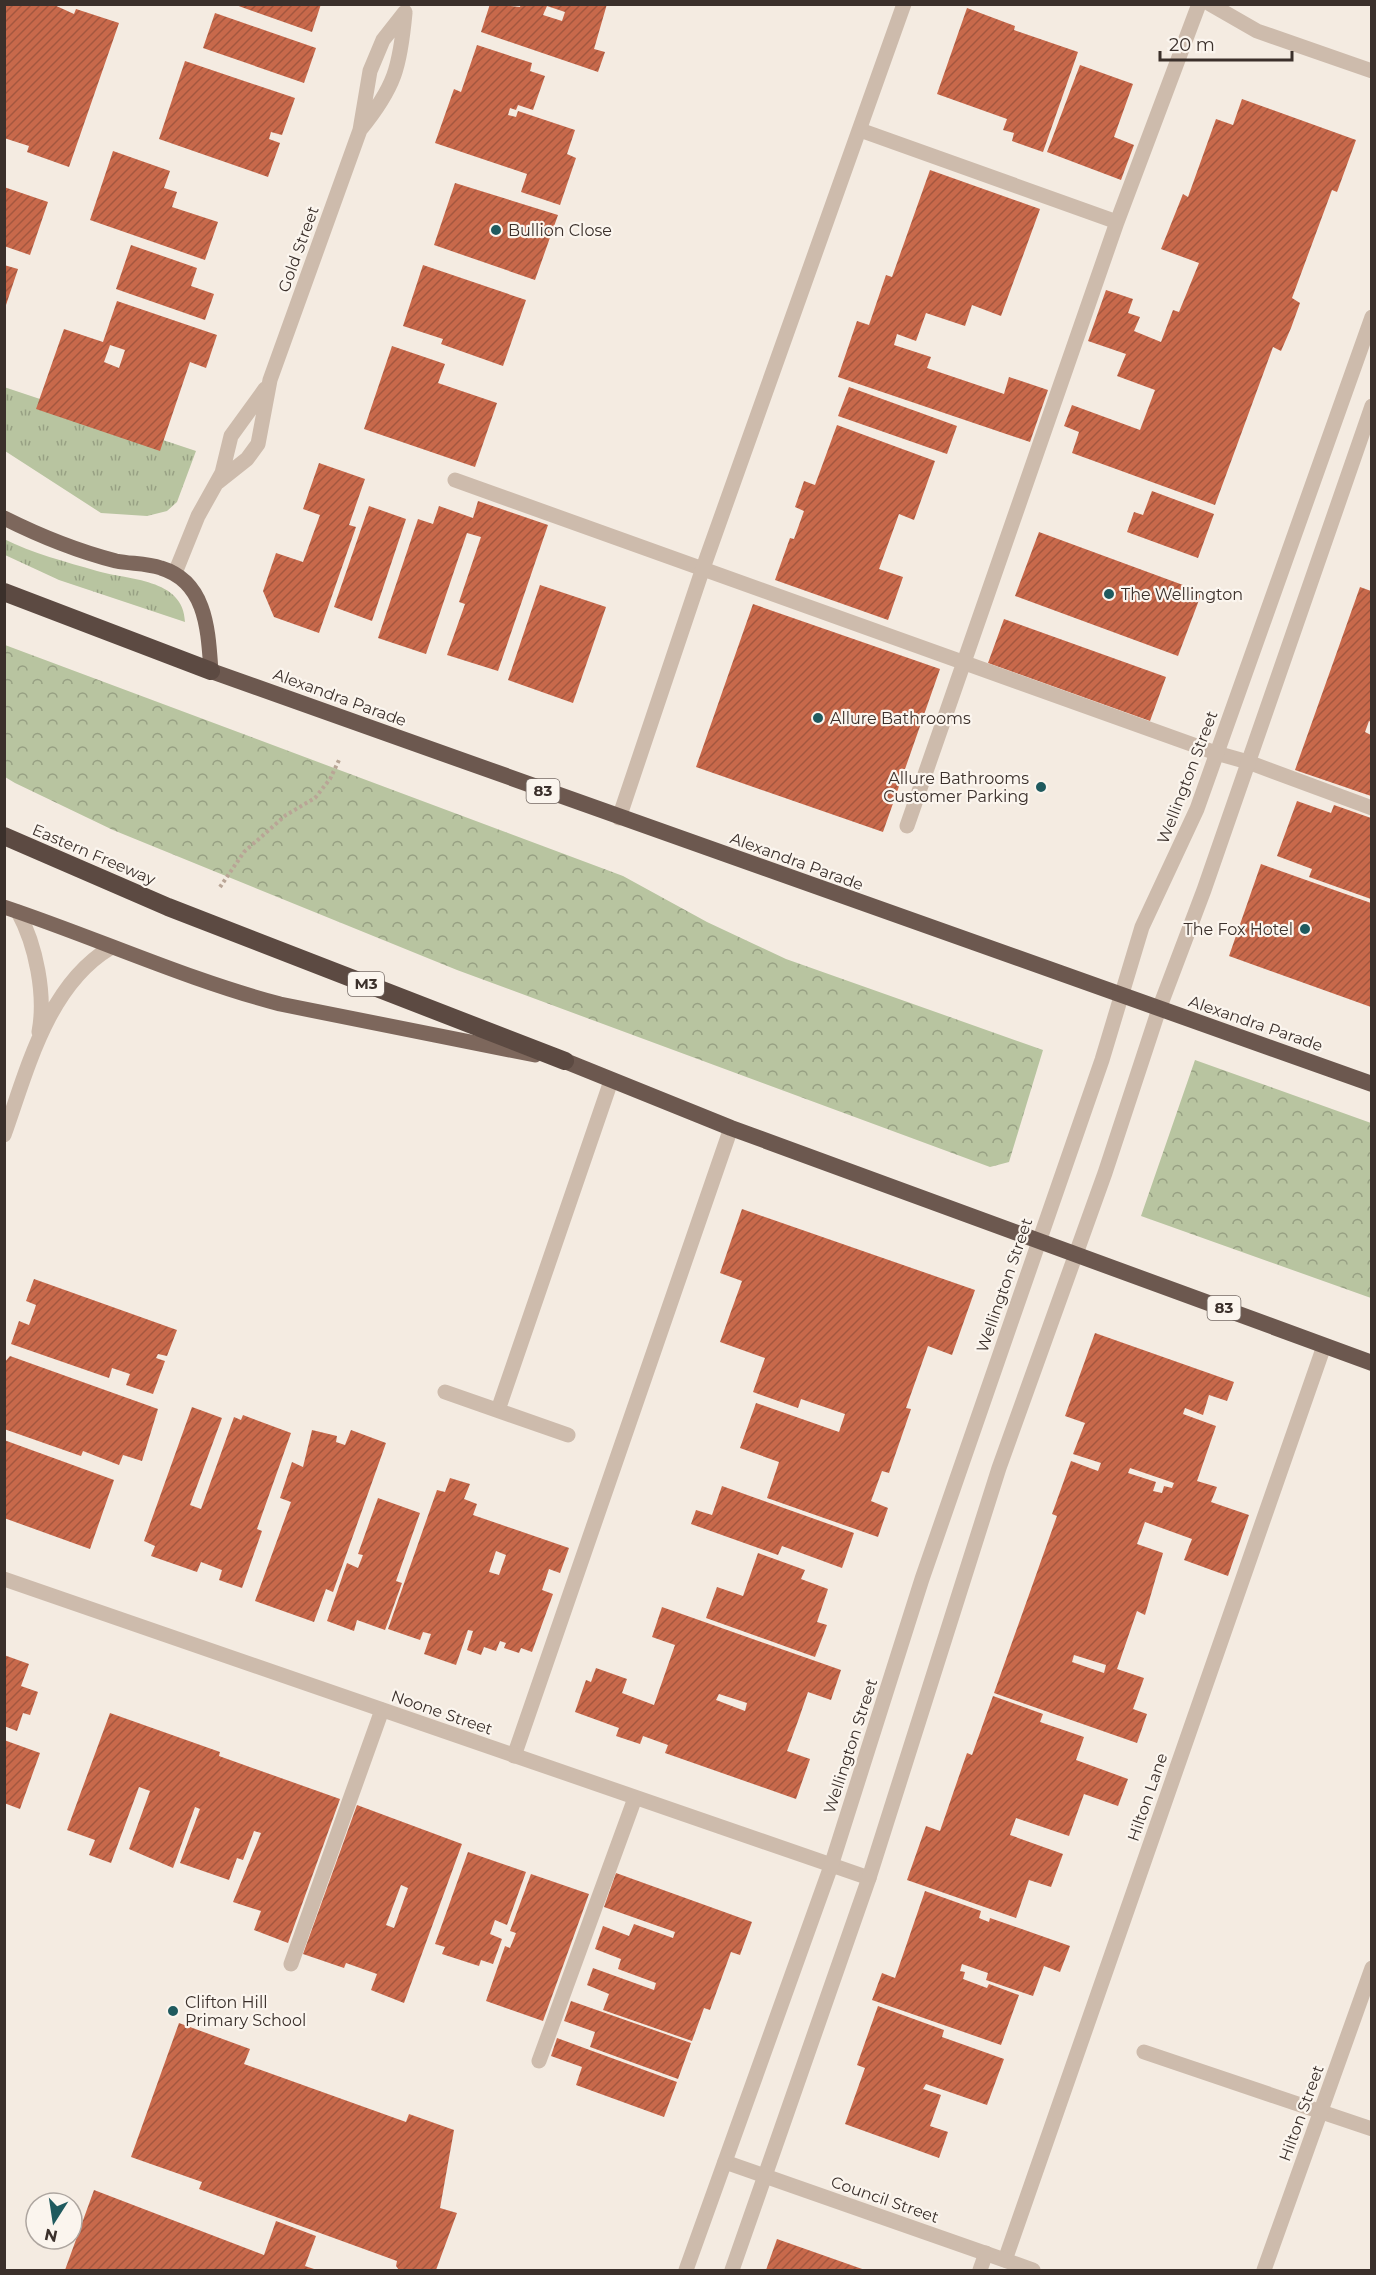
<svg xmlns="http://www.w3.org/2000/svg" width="1376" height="2275" viewBox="0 0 1376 2275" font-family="Montserrat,sans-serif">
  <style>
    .grass { fill: url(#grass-tufts) }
    .park { fill: url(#park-crowns) }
    .building { fill: url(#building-hatch); fill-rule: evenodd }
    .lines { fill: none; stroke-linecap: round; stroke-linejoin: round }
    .path { stroke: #b9a596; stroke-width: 4; stroke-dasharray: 3 3; stroke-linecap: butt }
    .service { stroke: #cdbbac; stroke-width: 15 }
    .minor { stroke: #cdbbac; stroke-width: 15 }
    .tertiary { stroke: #cdbbac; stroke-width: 15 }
    .primary { stroke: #7d675c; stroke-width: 15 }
    .trunk { stroke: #6c584f; stroke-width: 16 }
    .motorway { stroke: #5c4a42; stroke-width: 18 }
    .poi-dot { fill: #1f5a5e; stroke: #fbf5ee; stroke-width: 2 }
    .labels { text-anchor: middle; stroke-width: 4.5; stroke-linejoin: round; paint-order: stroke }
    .shield { fill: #fbf5ee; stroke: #756b66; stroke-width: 1.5 }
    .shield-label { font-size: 15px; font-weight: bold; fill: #3b302b }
    .poi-label { font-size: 16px; fill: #3b302b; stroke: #fbf5ee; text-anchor: start }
    .street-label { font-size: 16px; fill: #3b302b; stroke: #fbf5ee }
  </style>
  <defs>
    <pattern id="grass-tufts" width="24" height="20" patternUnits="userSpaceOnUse" patternTransform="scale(1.5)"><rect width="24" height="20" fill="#b8c4a0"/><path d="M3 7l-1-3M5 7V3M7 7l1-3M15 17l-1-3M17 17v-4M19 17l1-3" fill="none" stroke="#97a083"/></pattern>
    <pattern id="park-crowns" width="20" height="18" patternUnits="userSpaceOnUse" patternTransform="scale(1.5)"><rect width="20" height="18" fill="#b8c4a0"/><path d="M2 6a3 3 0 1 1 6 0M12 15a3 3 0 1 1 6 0" fill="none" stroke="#97a083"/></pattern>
    <pattern id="building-hatch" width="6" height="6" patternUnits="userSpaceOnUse" patternTransform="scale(1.5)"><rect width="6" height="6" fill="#c8694b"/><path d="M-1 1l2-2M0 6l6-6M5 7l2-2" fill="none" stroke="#a4573f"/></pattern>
  </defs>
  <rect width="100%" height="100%" fill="#f4ebe1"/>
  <path class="grass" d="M4 387 196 451 177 502 167 511 147 516 101 513 5 451Z
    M4 539C32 553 66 562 97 571 127 580 184 578 185 622L59 580 5 555Z"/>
  <path class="park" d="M5 645 623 876 707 922 786 959 1043 1050 1009 1162 990 1167 457 970 113 830 15 783 5 777Z
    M1195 1060 1371 1123V1298L1141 1216Z"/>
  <path class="building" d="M6 4H52L74 14 76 9 119 23 69 167 27 152 29 146 4 138Z
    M233 4H321L312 32Z
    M490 4 520 7 521 4H607L594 49 605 52 598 72 481 32ZM547 6 565 12 562 21 543 15Z
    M967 8 1015 26 1014 30 1078 52 1043 152 1012 141 1014 133 1003 130 1007 119 937 94Z
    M215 13 316 48 304 83 203 48Z
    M477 45 532 63 530 71 545 76 533 110 518 105 516 110 510 108 508 115 516 117 518 111 575 130 567 154 576 158 560 205 521 192 527 174 435 143 454 89 461 92Z
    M185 61 295 98 282 135 271 132 269 139 280 143 268 177 159 139Z
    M1080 65 1133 84 1114 137 1134 145 1121 180 1047 152Z
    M1242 99 1356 140 1337 192 1332 190 1292 298 1300 303 1291 328 1281 351 1273 347 1215 505 1072 453 1079 432 1064 426 1072 405 1140 430 1155 390 1117 376 1126 354 1088 341 1106 290 1133 299 1128 313 1140 317 1134 331 1161 342 1173 310 1179 312 1199 263 1161 249 1183 194 1188 197 1216 119 1233 125Z
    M113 151 170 171 164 188 177 192 172 207 218 222 205 260 90 220Z
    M930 170 1040 209 1001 316 972 305 965 326 926 313 916 341 897 334 894 345 931 357 927 368 1004 394 1009 377 1048 390 1030 442 838 377 857 321 869 325 886 275 892 277Z
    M455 183 558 215 535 280 434 245Z
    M4 187 48 202 30 255 4 246Z
    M131 245 197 268 191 286 214 294 205 320 116 289Z
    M4 265 18 269 5 308H4Z
    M423 265 526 300 503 366 441 344 443 339 403 326Z
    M117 301 217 335 206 368 190 362 160 451 36 409 64 329 103 342ZM110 345 125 350 119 368 104 362Z
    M392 346 445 364 438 383 497 403 475 467 364 429Z
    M849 387 957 426 947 454 838 416Z
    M837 425 935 461 914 520 899 514 879 569 903 577 888 620 775 580 790 538 794 539 804 511 795 507 804 481 815 485Z
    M319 463 365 479 349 525 356 527 319 633 274 617 263 591 276 553 303 562 320 515 303 509Z
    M1152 491 1214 514 1198 558 1127 532 1134 512 1143 515Z
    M478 501 548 525 498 671 447 655 465 604 459 602 481 537 467 533 426 654 378 638 418 519 433 524 439 506 473 518Z
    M369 506 406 519 372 621 334 607Z
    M1039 532 1202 592 1178 656 1015 596Z
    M540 585 606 607 573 703 508 680Z
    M1360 587 1371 591V722L1369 721 1365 732 1371 735V796L1295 770Z
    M753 604 940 669 883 832 696 767Z
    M1004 619 1166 677 1150 721 988 663Z
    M1297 801 1331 813 1334 805 1371 818V899L1309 877 1312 869 1277 856Z
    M1261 864 1371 903V1007L1229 956Z
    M742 1209 975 1290 952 1355 928 1346 906 1408 911 1409 889 1473 882 1471 871 1501 888 1508 878 1537 767 1498 779 1462 740 1448 756 1403 839 1432 845 1414 801 1399 798 1408 753 1392 765 1358 720 1342 742 1281 720 1273Z
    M34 1279 177 1330 167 1356 158 1354 156 1358 165 1361 153 1394 126 1385 130 1374 112 1368 109 1378 11 1344 19 1321 29 1325 33 1314 36 1305 26 1301Z
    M1095 1333 1234 1382 1227 1401 1209 1395 1203 1415 1185 1408 1183 1414 1216 1426 1197 1481 1217 1487 1211 1502 1249 1515 1228 1576 1184 1560 1192 1539 1145 1522 1137 1544 1163 1553 1145 1615 1137 1611 1117 1669 1144 1678 1133 1709 1147 1714 1137 1743 994 1693 1057 1516 1052 1514 1071 1461 1098 1471 1101 1463 1073 1454 1085 1423 1065 1416ZM1130 1468 1174 1483 1172 1488 1164 1486 1162 1493 1153 1491 1156 1482 1128 1473ZM1074 1655 1106 1665 1104 1673 1072 1662Z
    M10 1356 158 1409 142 1461 123 1455 119 1465 83 1451 81 1456 4 1429V1363Z
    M192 1407 222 1418 190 1505 201 1509 234 1417 241 1420 243 1415 291 1433 257 1529 262 1531 242 1588 219 1580 222 1570 201 1562 197 1572 151 1556 155 1546 144 1541Z
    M312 1430 337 1436 336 1442 345 1445 351 1430 386 1443 333 1592 326 1589 314 1622 255 1601 291 1502 280 1498 292 1462 303 1467Z
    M4 1440 114 1480 90 1549 4 1518Z
    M450 1478 470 1484 464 1499 477 1504 473 1515 569 1548 560 1573 549 1569 542 1590 553 1594 532 1652 521 1648 519 1653 504 1648 506 1643 500 1641 496 1651 484 1647 481 1655 467 1650 473 1631 468 1630 456 1665 424 1654 431 1634 423 1632 420 1640 388 1629 437 1490 445 1492ZM496 1551 506 1555 499 1575 489 1572Z
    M722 1486 854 1533 842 1568 782 1546 778 1555 691 1524 696 1510 712 1515Z
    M378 1498 420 1513 396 1581 402 1583 385 1630 357 1620 354 1631 327 1621 347 1563 358 1568 363 1555 358 1554Z
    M758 1553 805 1570 801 1579 828 1589 817 1622 827 1625 815 1657 706 1618 717 1587 743 1596Z
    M662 1607 841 1670 831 1700 808 1692 798 1721 787 1751 810 1759 796 1799 665 1753 668 1745 643 1736 640 1744 616 1736 619 1728 575 1712 586 1680 591 1682 596 1668 627 1679 622 1693 654 1705 675 1645 652 1637ZM719 1694 747 1703 745 1711 716 1700Z
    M4 1655 29 1664 21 1686 38 1692 30 1715 23 1713 17 1731 4 1726Z
    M993 1696 1043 1714 1040 1722 1084 1737 1076 1760 1128 1779 1118 1806 1084 1794 1069 1836 1016 1818 1010 1835 1063 1854 1051 1887 1029 1880 1016 1918 907 1880 926 1826 940 1831 967 1753 972 1755Z
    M110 1713 220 1752 219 1756 340 1799 288 1943 254 1930 261 1911 233 1902 261 1833 254 1831 243 1860 237 1858 229 1880 180 1863 200 1809 195 1807 173 1868 129 1849 150 1791 139 1787 111 1863 89 1855 95 1840 67 1830Z
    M4 1740 40 1753 20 1809 4 1803Z
    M357 1805 462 1844 404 2003 371 1990 377 1974 346 1963 344 1968 303 1954ZM401 1885 408 1888 394 1928 386 1925Z
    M468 1852 526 1872 507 1925 495 1920 490 1934 502 1939 493 1964 481 1960 479 1966 442 1954 445 1947 435 1944Z
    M616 1873 752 1922 740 1955 731 1952 710 2010 704 2008 692 2041 603 2010 609 1994 587 1985 593 1968 654 1990 656 1983 618 1969 621 1959 595 1949 603 1926 629 1936 634 1924 673 1938 675 1932 604 1907Z
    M531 1874 589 1894 543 2021 486 2001 505 1946 510 1948 516 1933 510 1931Z
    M925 1891 981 1911 979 1918 989 1922 990 1918 1070 1946 1060 1972 1044 1966 1033 1996 986 1980 988 1973 962 1964 960 1971 965 1972 963 1979 987 1988 989 1984 1019 1995 1001 2045 872 2000 882 1973 895 1978Z
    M571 2001 691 2043 678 2079 590 2047 595 2032 564 2021Z
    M878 2006 944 2030 942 2037 1004 2059 987 2105 926 2084 923 2089 941 2095 930 2126 948 2132 939 2158 845 2124 865 2068 857 2065Z
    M179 2023 250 2049 244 2064 406 2122 409 2114 454 2130 440 2208 457 2213 436 2270H399L396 2266 397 2261 199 2189 202 2182 131 2157Z
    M557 2038 677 2082 664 2117 576 2085 582 2067 551 2056Z
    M94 2190 264 2255 276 2221 316 2236 305 2266 317 2270H65Z
    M777 2239 865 2270H766Z"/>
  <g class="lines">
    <path class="path" d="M220 887 244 852 286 815 315 798 330 779 340 758"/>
    <path class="service" d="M860 130 1117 222
      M455 480 1216 753 1248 762 1372 808
      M907 826 1117 222 1199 4
      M445 1392 568 1435
      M498 1410 611 1081
      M514 1756 731 1128
      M291 1964 382 1710
      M1144 2052 1372 2129
      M539 2061 635 1798
      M1005 2260 1324 1346
      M980 2270 986 2253"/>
    <path class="minor" d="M1210 4 1257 31 1372 71
      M360 130C395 87 400 67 405 13
      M218 482 247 459 258 444 270 380 360 130 370 71 383 40 405 12
      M175 573 198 516 222 473 231 436 265 389
      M619 818 703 568 904 4
      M18 912C36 945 46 995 39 1032
      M4 1135C27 1071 47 986 110 948
      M4 1579 869 1878
      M725 2162 1033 2270
      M1264 2270 1372 1968"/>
    <path class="tertiary" d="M686 2270 831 1866 922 1579 1102 1060 1142 927 1197 809 1372 317
      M732 2270 869 1878 999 1468 1105 1173 1159 1009 1204 890 1372 406"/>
    <path class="primary" d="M4 518C40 536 77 551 116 561 131 564 146 563 161 568 207 582 208 631 211 671
      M4 907C97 938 185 979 280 1004L535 1055"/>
    <path class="trunk" d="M211 671 1372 1084
      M565 1061 731 1128 1372 1363"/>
    <path class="motorway" d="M4 592 211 671
      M4 836 168 907 565 1061"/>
  </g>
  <g class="poi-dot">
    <circle cx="496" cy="230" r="6"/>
    <circle cx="1109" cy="594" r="6"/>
    <circle cx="818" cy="718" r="6"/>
    <circle cx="1041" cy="787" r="6"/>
    <circle cx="1305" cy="929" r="6"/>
    <circle cx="173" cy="2011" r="6"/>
  </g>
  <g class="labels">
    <g class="shield">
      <rect x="526.5" y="779" width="33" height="24" rx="4.5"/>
      <rect x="348" y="972" width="36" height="24" rx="4.5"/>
      <rect x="1207.5" y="1296" width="33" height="24" rx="4.5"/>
    </g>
    <g class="shield-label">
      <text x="543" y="796">83</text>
      <text x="366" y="989">M3</text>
      <text x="1224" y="1313">83</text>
    </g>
    <g class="poi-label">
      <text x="508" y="236">Bullion Close</text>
      <text x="1121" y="600">The Wellington</text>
      <text x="830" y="724">Allure Bathrooms</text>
      <text x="1029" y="784" text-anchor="end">Allure Bathrooms<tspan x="1029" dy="18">Customer Parking</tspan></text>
      <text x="1293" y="935" text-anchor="end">The Fox Hotel</text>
      <text x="185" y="2008">Clifton Hill<tspan x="185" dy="18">Primary School</tspan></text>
    </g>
    <g class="street-label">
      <text transform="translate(298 249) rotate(-70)" y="6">Gold Street</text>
      <text transform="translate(340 697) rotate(20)" y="6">Alexandra Parade</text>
      <text transform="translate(1187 777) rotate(-69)" y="6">Wellington Street</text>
      <text transform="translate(94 854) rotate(23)" y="6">Eastern Freeway</text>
      <text transform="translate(797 861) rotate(20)" y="6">Alexandra Parade</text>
      <text transform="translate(1256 1023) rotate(19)" y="6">Alexandra Parade</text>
      <text transform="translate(1004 1285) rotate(-71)" y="6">Wellington Street</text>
      <text transform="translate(442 1712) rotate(19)" y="6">Noone Street</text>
      <text transform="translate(850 1746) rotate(-72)" y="6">Wellington Street</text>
      <text transform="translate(1147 1797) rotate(-71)" y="6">Hilton Lane</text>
      <text transform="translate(1301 2113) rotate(-70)" y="6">Hilton Street</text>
      <text transform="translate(885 2199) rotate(19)" y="6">Council Street</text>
    </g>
  </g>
  <rect width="1376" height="2275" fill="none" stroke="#3b302b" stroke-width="12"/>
  <g transform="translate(54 2221) rotate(192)"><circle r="28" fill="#fbf5ee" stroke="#aea6a0" stroke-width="1.5"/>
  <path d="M0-4.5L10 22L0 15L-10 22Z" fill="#1f5a5e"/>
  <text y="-9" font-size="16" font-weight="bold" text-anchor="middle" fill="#3b302b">N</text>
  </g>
  <path d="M1160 51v9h132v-9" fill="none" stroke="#3b302b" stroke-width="3"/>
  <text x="1169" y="51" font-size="18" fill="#3b302b" stroke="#fbf5ee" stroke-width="4.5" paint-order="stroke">20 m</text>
</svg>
